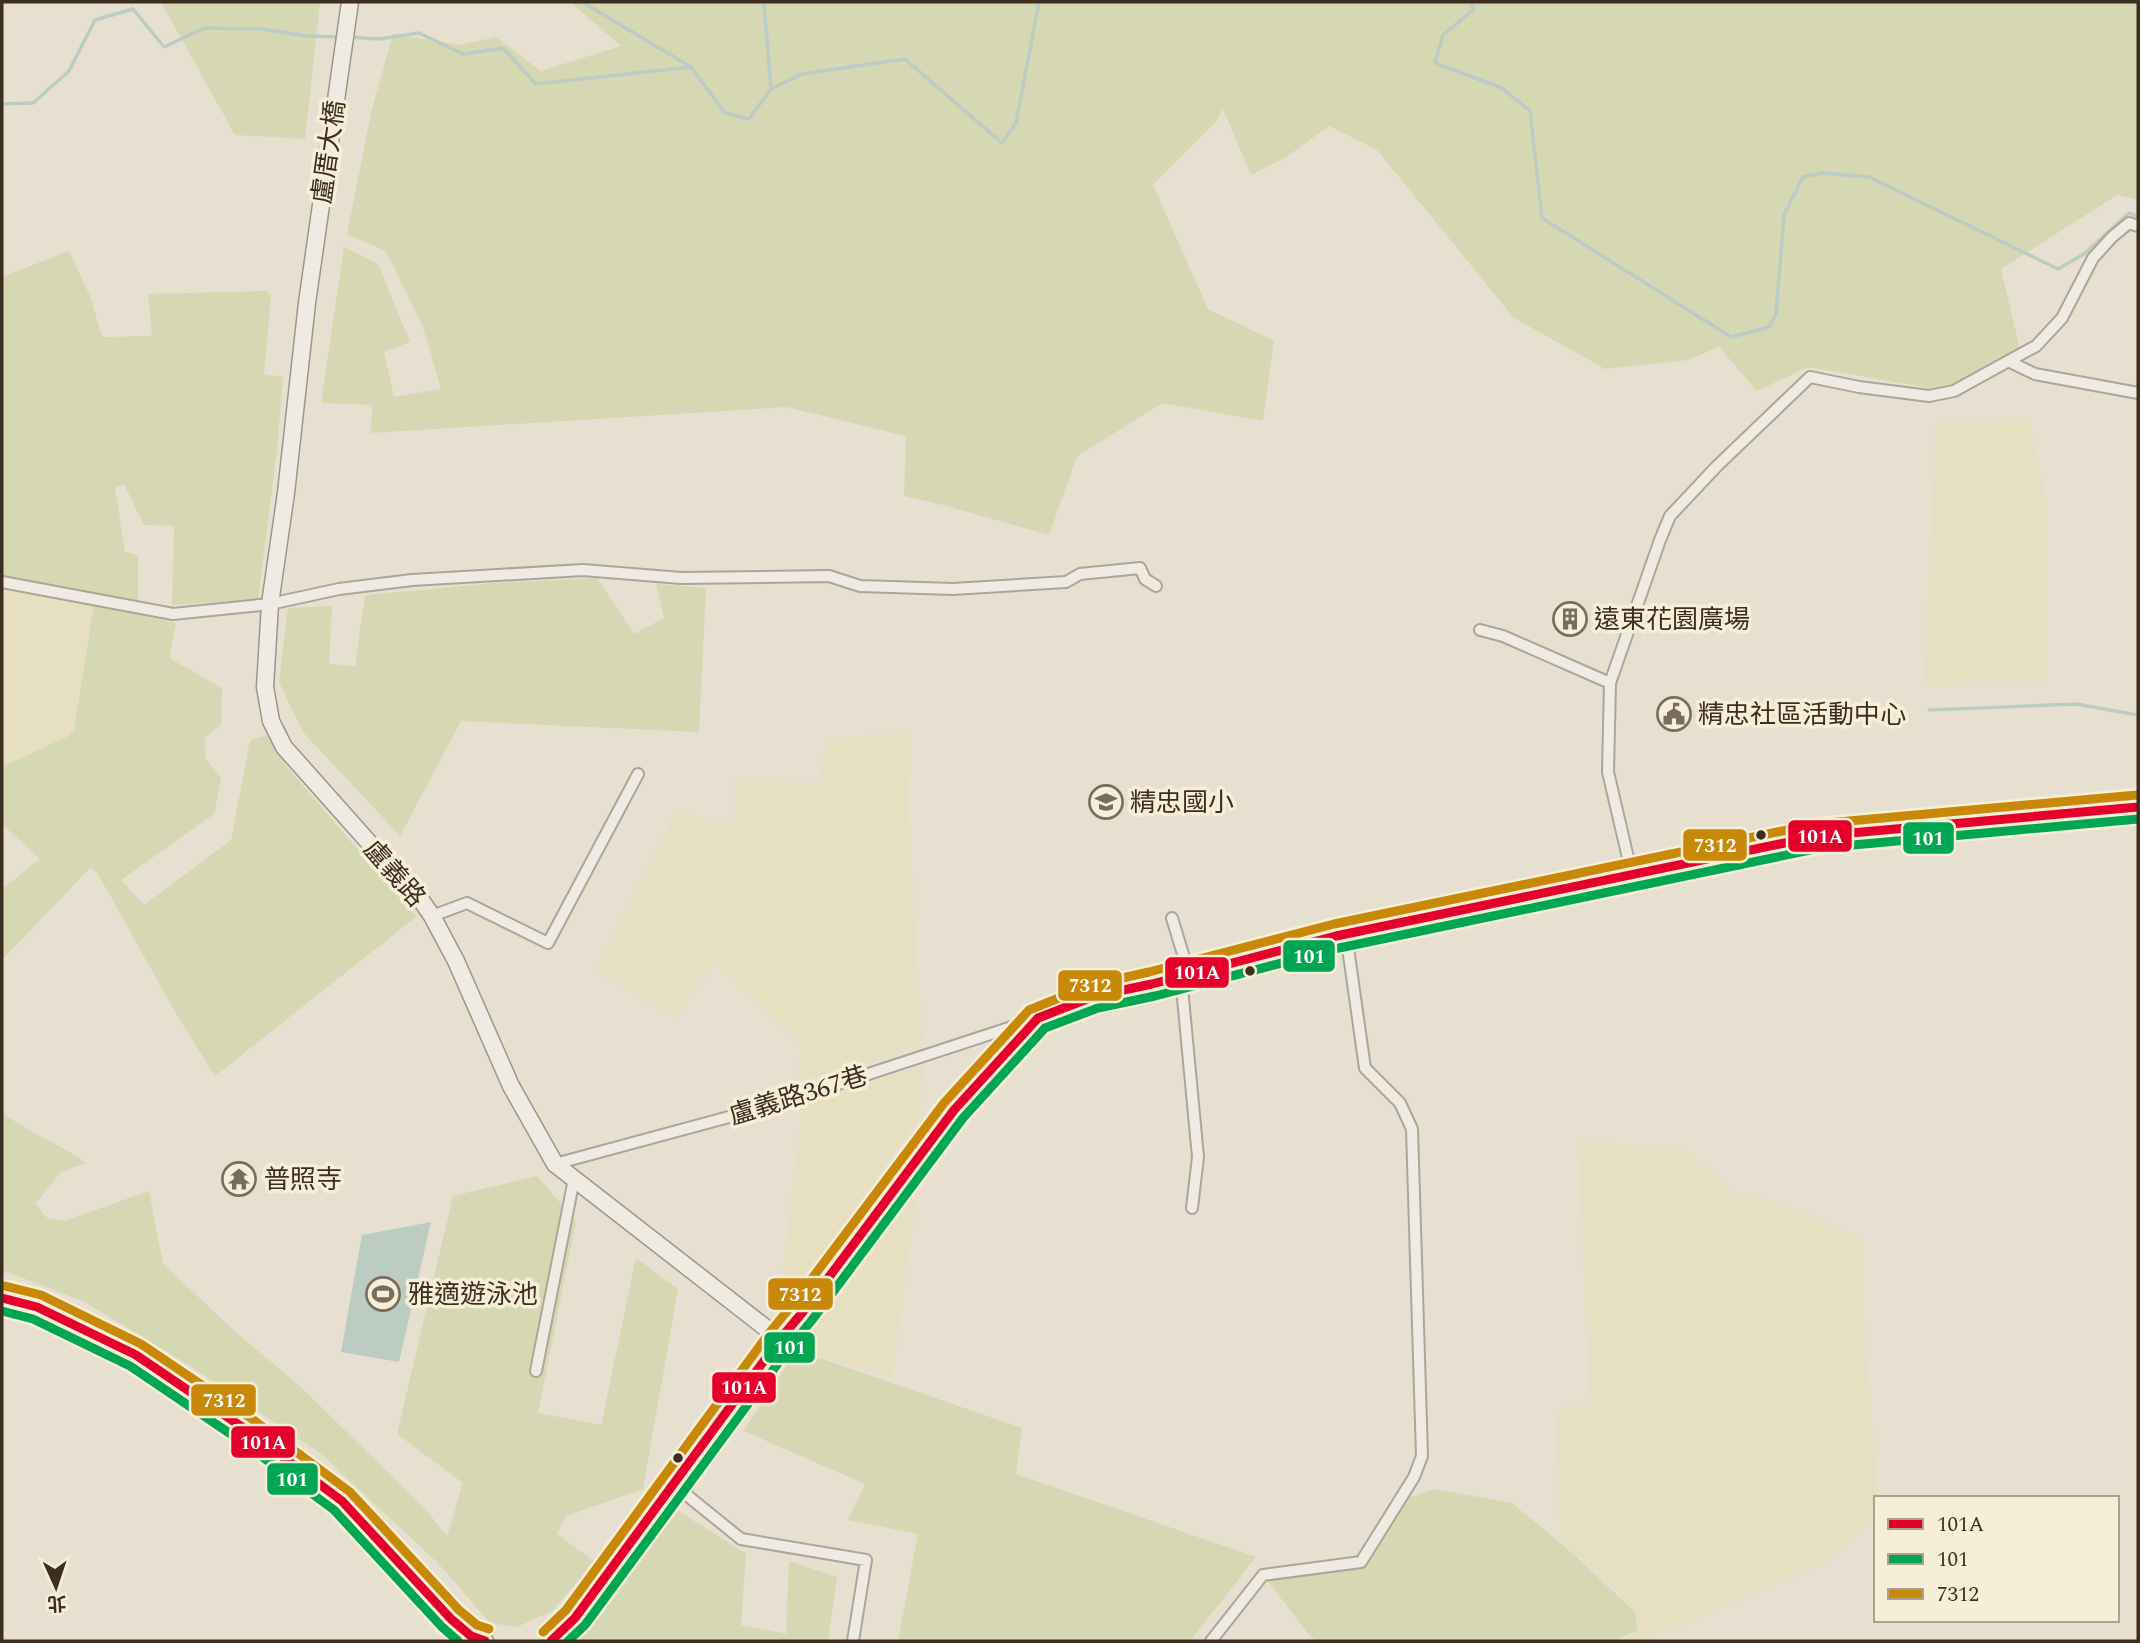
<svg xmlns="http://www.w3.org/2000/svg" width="2140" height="1643" viewBox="0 0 2140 1643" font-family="Spectral,'Noto Sans TC',serif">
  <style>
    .farmland { fill: #e6dfc2 }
    .green { fill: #d6d7b3 }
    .water { fill: #bcccc2 }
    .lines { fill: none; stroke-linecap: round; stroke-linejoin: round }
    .stream { stroke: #bcccc2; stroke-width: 3.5 }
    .street-casing { stroke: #ada599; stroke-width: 14 }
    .secondary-casing { stroke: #9c958a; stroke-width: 19 }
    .street { stroke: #efebe3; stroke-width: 10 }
    .secondary { stroke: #efebe3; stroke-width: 16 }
    .bus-1-casing { stroke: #f7eed8; stroke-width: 14 }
    .bus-2-casing { stroke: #f7eed8; stroke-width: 14 }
    .bus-3-casing { stroke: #f7eed8; stroke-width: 14 }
    .bus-1 { stroke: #e4002b; stroke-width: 9 }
    .bus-2 { stroke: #00a651; stroke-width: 9 }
    .bus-3 { stroke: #c88808; stroke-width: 9 }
    .bus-dot { fill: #3d2e20; stroke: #f7eed8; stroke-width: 2.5 }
    .labels { text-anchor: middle; stroke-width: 7; stroke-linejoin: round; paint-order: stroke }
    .street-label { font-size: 26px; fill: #3d2e20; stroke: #f7eed8 }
    .poi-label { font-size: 26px; fill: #3d2e20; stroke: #f7eed8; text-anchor: start }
    .line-badge { stroke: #f7eed8; stroke-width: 2.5 }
    .badge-label { font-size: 19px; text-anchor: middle; font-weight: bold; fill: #fff }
  </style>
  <rect width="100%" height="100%" fill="#e7e0d1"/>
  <path class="farmland" d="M2029 418 2046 498V681L1924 686 1936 420Z
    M2 587 94 604 74 730 69 736 2 767Z
    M912 731 908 799 918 984 924 1044 805 1082 799 1077 800 1045 715 962 676 1018 595 969 677 810 735 827V777L818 784 827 740Z
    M922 1066 924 1072 918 1119 787 1308 779 1304 803 1102Z
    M1578 1142 1680 1147 1710 1172 1730 1192 1783 1204 1864 1240 1862 1295 1878 1498H1876V1518L1823 1563 1644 1641H1636V1615L1611 1583 1561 1542 1555 1409 1590 1404Z
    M917 1193 892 1377 796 1350Z"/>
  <path class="green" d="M161 2H320L305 139 235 135Z
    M570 2H2138V200L2117 195 2001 269 2021 354 1947 391 1808 367 1757 391 1719 347 1688 360 1605 369 1514 318 1377 150 1329 126 1285 158 1251 175 1223 109 1215 123 1153 185 1208 309 1274 341 1263 421 1163 403 1077 456 1049 535 943 505 904 496 906 436 786 407 371 433 372 405 321 403 344 247 378 264 410 342 384 352 394 397 441 389 423 327 386 251 347 234 371 113 393 34 460 45 496 37 541 71 621 46Z
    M69 251 90 296 102 337 152 336 148 294 266 291 271 295 264 375 283 377 277 450 258 600 172 605 174 526 144 525 124 484 115 488 125 552 138 555V602L2 575V277Z
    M597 578 634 634 664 618 656 584 706 588 699 732 461 721 400 836 303 732 279 682 288 608 332 606 329 664 355 666 365 595 495 583Z
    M94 604 176 623 169 658 222 688 221 725 205 738V758L221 778 214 814 121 880 144 905 231 840 250 740 267 735 287 767 416 917 215 1076 175 1012 98 874 91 867 2 960V889L40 859 2 824V767L69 736 74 730Z
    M2 1112C28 1133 59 1143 86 1163L61 1172 36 1203 47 1218 64 1221 149 1191 163 1264 239 1335 301 1387 428 1512 447 1537 463 1483 397 1434 453 1196 537 1176 576 1221 538 1413 601 1425 636 1258 678 1289 643 1489 566 1516 557 1534 595 1562 552 1611 517 1627 490 1623 438 1563 321 1454 198 1371 85 1302 2 1270Z
    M796 1350 1022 1428 1016 1474 1256 1557 1190 1641H898L918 1534 848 1520 865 1484 744 1431Z
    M1434 1489 1512 1503 1571 1552 1635 1612 1637 1631 1612 1641H1317L1310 1636 1263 1575 1361 1562 1397 1501Z
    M677 1510 746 1554 741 1625 786 1634 789 1561 837 1577 828 1641H577Z"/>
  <path class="water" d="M431 1222 399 1362 341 1352 362 1235Z"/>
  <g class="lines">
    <path class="stream" d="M582 2 691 67 725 113 749 119 771 89 802 74 905 59 1002 143 1016 123 1039 2
      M764 2 771 89
      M1470 2 1474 9 1443 35 1435 63 1502 88 1530 111 1542 218 1731 337 1769 327 1776 314 1784 215 1803 177 1823 173 1869 177 2058 269 2084 254 2129 213 2138 216
      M349 37 379 39 419 33 463 54 503 48 536 84 691 67
      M2 104 33 103 69 71 95 20 133 9 164 47 204 28 263 29 306 36 341 37
      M1929 710 2076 704 2138 715"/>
    <g class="street-casing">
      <path id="street" d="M2010 362 2035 374 2138 393
        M2 582 173 614 270 604 339 589 412 580 583 570 681 578 829 576 860 586 953 589 1066 582 1080 574 1140 568 1145 579 1156 586
        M1480 630 1503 636 1610 683
        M1632 875 1608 772 1610 683 1660 540 1670 516 1717 466 1810 377 1859 387 1929 396 1954 391 2036 346 2062 318 2093 258 2112 237 2129 223 2138 226
        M432 916 467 903 548 943 638 774
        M1172 918 1189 974
        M1181 977 1198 1157 1192 1208
        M555 1164 777 1104 1036 1019
        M536 1371 574 1179
        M673 1484 741 1539 866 1560 853 1641
        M1211 1641 1263 1575 1361 1562 1414 1477 1422 1456 1412 1129 1400 1103 1365 1068 1346 934"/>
    </g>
    <g class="secondary-casing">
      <path id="secondary" d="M350 2 307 303 286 493 270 604 265 687 271 721 284 747 372 846 409 883 432 916 456 961 511 1086 555 1164 780 1339
        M2 1298 37 1307 136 1355 248 1431 342 1501 451 1619 471 1636 485 1641
        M551 1641 575 1618 780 1339 802 1313 954 1110 1038 1018 1095 996 1152 984 1336 936 1818 836 2138 807"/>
    </g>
    <use href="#street" class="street"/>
    <use href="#secondary" class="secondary"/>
    <g class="bus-1-casing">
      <path id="bus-1" d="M2 1298 37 1307 136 1355 248 1431 342 1501 451 1619 471 1636 485 1641
        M551 1641 575 1618 780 1339 802 1313 954 1110 1038 1018 1095 996 1152 984 1336 936 1818 836 2138 807"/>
    </g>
    <g class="bus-2-casing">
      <path id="bus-2" d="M2 1311 33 1319 130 1366 241 1441 334 1510 442 1627 458 1641
        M568 1641 585 1625 790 1347 812 1320 963 1118 1045 1028 1098 1008 1155 996 1339 948 1820 848 2138 819"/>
    </g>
    <g class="bus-3-casing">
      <path id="bus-3" d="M5 1286 41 1295 141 1344 255 1421 350 1492 459 1610 477 1625 489 1629
        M543 1632 566 1610 770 1332 792 1305 944 1103 1029 1010 1091 985 1149 972 1334 924 1816 824 2137 795"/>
    </g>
    <use href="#bus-1" class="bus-1"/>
    <use href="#bus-2" class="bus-2"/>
    <use href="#bus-3" class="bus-3"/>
  </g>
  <defs>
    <g id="building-ring" transform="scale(1.75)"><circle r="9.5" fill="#f7eed8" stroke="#786c5e" stroke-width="1.5"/><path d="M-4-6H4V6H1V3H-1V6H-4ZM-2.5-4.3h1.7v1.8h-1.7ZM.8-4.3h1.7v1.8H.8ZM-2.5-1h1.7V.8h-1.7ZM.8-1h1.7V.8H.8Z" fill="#786c5e"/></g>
    <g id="civic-ring" transform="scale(1.75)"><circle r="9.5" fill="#f7eed8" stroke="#786c5e" stroke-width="1.5"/><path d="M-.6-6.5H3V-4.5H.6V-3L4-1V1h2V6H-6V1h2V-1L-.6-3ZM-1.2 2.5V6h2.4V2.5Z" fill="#786c5e"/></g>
    <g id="school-ring" transform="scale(1.75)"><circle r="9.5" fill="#f7eed8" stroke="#786c5e" stroke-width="1.5"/><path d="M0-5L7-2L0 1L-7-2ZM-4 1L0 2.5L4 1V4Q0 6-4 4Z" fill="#786c5e"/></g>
    <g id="temple-ring" transform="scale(1.75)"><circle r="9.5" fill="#f7eed8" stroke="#786c5e" stroke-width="1.5"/><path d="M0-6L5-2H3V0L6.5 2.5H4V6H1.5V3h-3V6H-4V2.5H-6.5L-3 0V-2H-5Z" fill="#786c5e"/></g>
    <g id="stadium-ring" transform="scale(1.75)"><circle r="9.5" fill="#f7eed8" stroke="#786c5e" stroke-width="1.5"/><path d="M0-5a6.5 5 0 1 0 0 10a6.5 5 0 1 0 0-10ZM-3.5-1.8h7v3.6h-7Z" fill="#786c5e"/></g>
  </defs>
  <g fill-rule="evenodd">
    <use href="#building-ring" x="1570" y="619"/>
    <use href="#civic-ring" x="1674" y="714"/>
    <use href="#school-ring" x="1106" y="802"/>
    <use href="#temple-ring" x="239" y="1179"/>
    <use href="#stadium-ring" x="383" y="1294"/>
  </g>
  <g class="bus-dot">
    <circle cx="1761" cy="835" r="6"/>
    <circle cx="1250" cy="971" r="6"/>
    <circle cx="678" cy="1458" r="6"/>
  </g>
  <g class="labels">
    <g class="street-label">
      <text transform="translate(328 152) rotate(-82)" y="9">盧厝大橋</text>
      <text transform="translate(395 873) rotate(49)" y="9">盧義路</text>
      <text transform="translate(798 1095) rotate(-17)" y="9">盧義路367巷</text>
    </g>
    <g class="poi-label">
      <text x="1594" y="628">遠東花園廣場</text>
      <text x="1698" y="723">精忠社區活動中心</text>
      <text x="1130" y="811">精忠國小</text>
      <text x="264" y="1188">普照寺</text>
      <text x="408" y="1303">雅適遊泳池</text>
    </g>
  </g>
  <g class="line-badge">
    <rect x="1787" y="819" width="66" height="34" rx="7" fill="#e4002b"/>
    <rect x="1902" y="821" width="53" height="34" rx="7" fill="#00a651"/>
    <rect x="1682" y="828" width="66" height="34" rx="7" fill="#c88808"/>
    <rect x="1282" y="939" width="54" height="34" rx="7" fill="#00a651"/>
    <rect x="1164" y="956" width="66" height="33" rx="7" fill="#e4002b"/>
    <rect x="1057" y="969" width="66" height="33" rx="7" fill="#c88808"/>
    <rect x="767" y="1277" width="67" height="34" rx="7" fill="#c88808"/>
    <rect x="763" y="1331" width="53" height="33" rx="7" fill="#00a651"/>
    <rect x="711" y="1371" width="66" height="33" rx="7" fill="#e4002b"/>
    <rect x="190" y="1383" width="67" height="34" rx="7" fill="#c88808"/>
    <rect x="230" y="1425" width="66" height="34" rx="7" fill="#e4002b"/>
    <rect x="266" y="1462" width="53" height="34" rx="7" fill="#00a651"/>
  </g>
  <g class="badge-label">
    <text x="1820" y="843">101A</text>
    <text x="1928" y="845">101</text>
    <text x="1715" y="852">7312</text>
    <text x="1309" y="963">101</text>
    <text x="1197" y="979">101A</text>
    <text x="1090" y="992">7312</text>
    <text x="800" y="1301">7312</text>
    <text x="790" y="1354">101</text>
    <text x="744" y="1394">101A</text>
    <text x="224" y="1407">7312</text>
    <text x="263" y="1449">101A</text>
    <text x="292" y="1486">101</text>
  </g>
  <rect width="2140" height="1643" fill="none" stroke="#3d2e20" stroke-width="7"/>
  <rect x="1874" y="1496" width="245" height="126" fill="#f7eed8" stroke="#ada18e" stroke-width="2"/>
  <rect x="1888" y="1519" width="35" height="10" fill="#e4002b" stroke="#ada18e" stroke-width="2"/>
  <text x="1937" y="1531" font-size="21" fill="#3d2e20">101A</text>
  <rect x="1888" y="1554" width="35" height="10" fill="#00a651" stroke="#ada18e" stroke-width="2"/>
  <text x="1937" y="1566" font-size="21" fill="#3d2e20">101</text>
  <rect x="1888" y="1589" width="35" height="10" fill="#c88808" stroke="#ada18e" stroke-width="2"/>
  <text x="1937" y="1601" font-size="21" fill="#3d2e20">7312</text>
  <g transform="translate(56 1587) rotate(177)" stroke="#f7eed8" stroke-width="5" paint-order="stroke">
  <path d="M0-5L12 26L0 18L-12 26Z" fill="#3d2e20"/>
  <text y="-10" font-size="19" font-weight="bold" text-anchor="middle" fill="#3d2e20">北</text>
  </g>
</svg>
